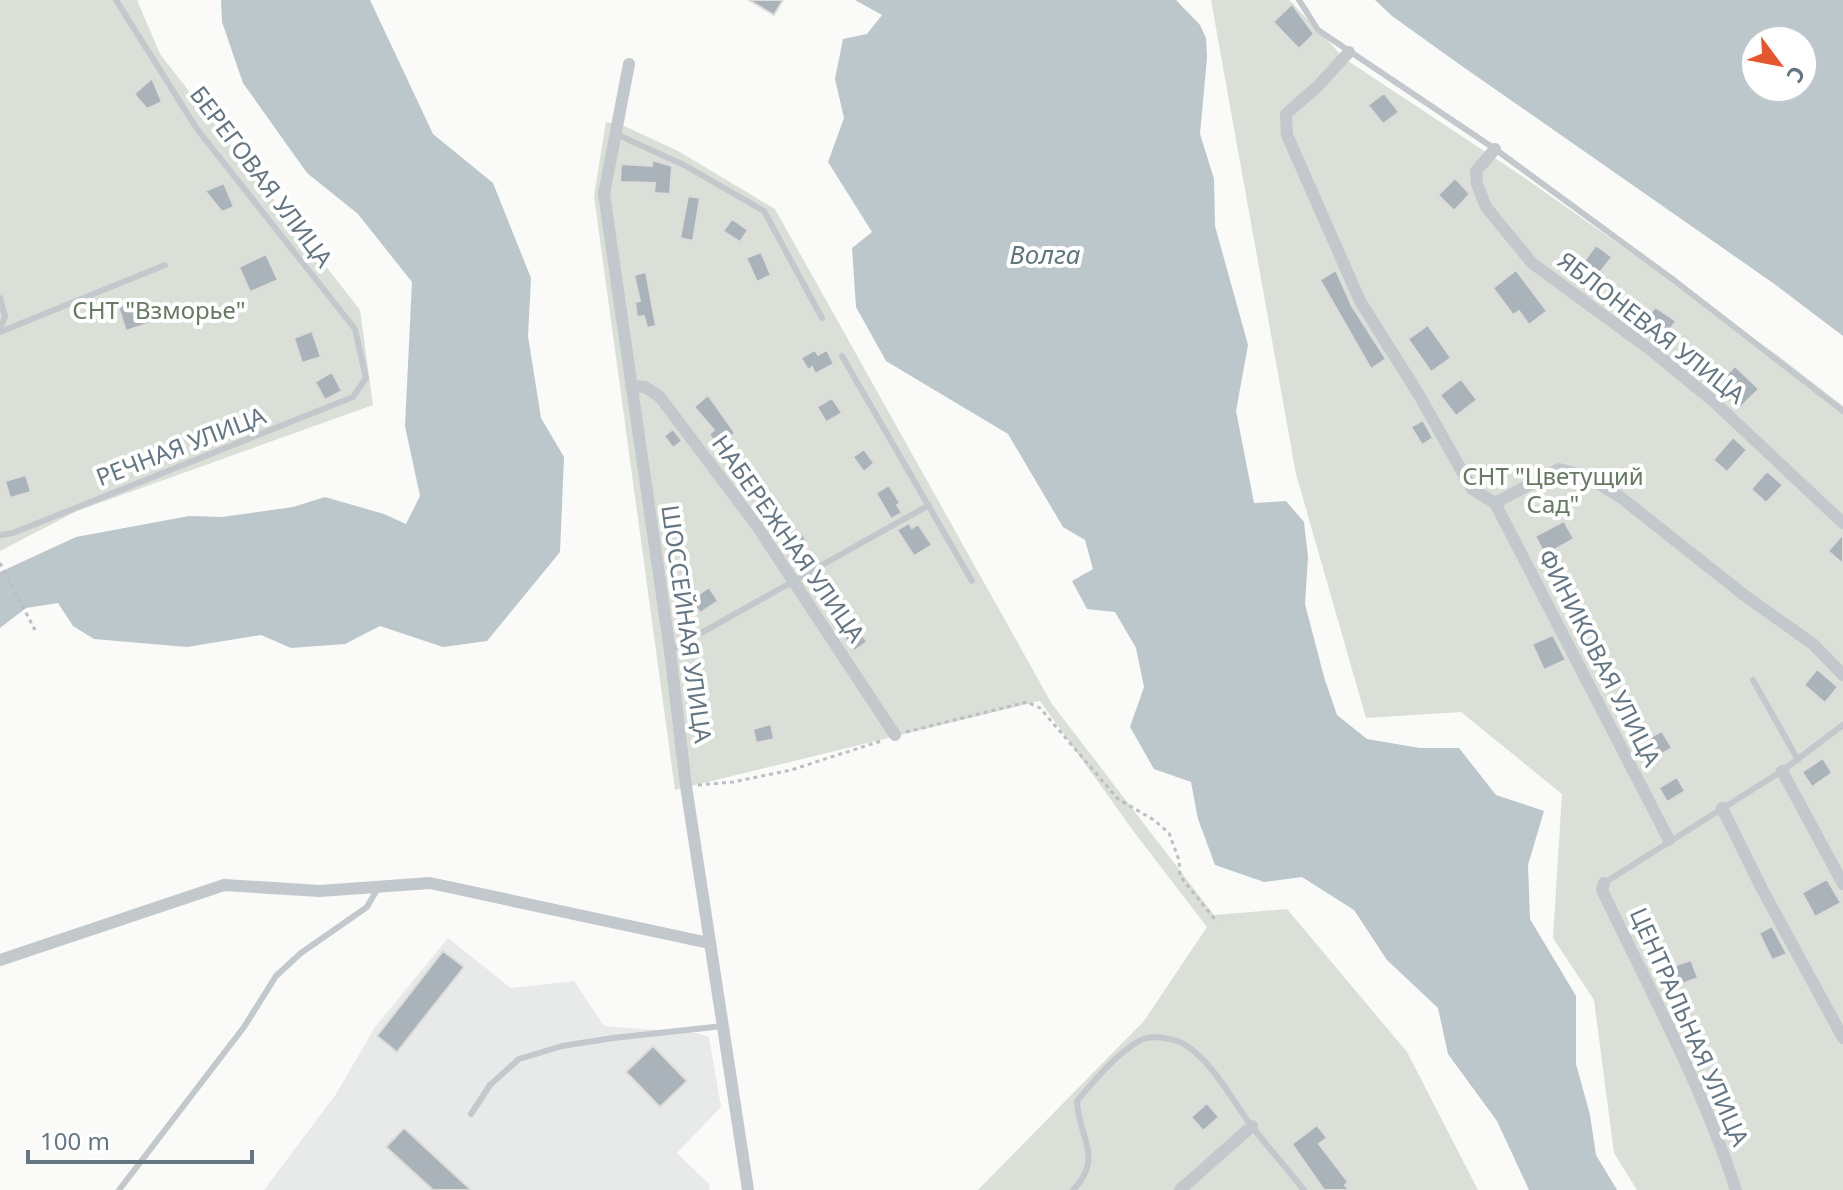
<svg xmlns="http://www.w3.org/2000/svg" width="1843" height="1190" viewBox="0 0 1843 1190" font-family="'Noto Sans',sans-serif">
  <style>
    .built { fill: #e8e9e9 }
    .green { fill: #dadfd7 }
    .water { fill: #bbc7cb; fill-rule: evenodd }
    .building { fill: #aab3b9; stroke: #dcdcda; stroke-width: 2 }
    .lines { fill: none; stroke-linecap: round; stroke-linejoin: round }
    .path { stroke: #bbbfc2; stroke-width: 3; stroke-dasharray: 4 4; stroke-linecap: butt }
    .service { stroke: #c3c8cc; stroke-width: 6 }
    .minor { stroke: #c3c8cc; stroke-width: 12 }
    .labels { text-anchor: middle; stroke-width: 8; stroke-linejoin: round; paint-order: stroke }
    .street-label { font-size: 24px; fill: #657683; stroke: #fff }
    .park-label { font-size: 24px; fill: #687a64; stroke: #fff }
    .water-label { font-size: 26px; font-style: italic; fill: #60757c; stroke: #fff }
  </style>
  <rect width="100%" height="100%" fill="#fafaf8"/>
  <path class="built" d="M448 938 511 988 574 981 604 1026 697 1033 709 1037 721 1107 677 1153 710 1185 709 1190H264L336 1094 375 1027Z"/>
  <path class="green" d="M0 0H137L160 54 360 310 373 405 77 511 0 551Z
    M1211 0H1289L1345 59 1522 176 1777 355 1843 406V1190H1637L1614 1153 1594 1000 1553 938 1562 794 1461 712 1366 718 1296 474Z
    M606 122 624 126 678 151 775 209 1052 704 1214 915 1287 909 1407 1052 1478 1190H978L1144 1021 1207 927 1134 832 1040 701 675 790 594 196Z"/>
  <path class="water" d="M221 0H370L433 134 493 183 531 278 528 336 541 418 564 457 560 552 487 641 443 647 380 626 345 644 291 648 261 635 187 647 94 639 73 626 58 603 26 608 0 628V572L76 537 189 516 222 517 293 507 325 497 384 514 406 524 420 496 405 426 412 282 358 214 307 173 243 83 222 22Z
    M855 0H1176L1200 25 1206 38 1207 57 1200 134 1214 179 1215 226 1248 345 1236 411 1254 503 1286 501 1304 522 1308 557 1305 604 1324 677 1337 715 1367 739 1420 748H1459L1496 795 1544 811 1528 865 1530 919 1576 996V1064L1590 1115 1596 1155 1617 1190H1529L1497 1121 1448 1054 1438 1008 1387 960 1354 910 1302 877 1264 882 1215 865 1198 819 1191 782 1154 769 1130 727 1144 687 1136 648 1115 612 1087 609 1072 581 1093 569 1085 540 1063 527 1008 434 886 361 856 307 852 248 872 232 828 162 844 118 835 79 843 39 867 34 882 15Z
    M1375 0H1843V336L1773 283 1459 64 1392 16ZM1803 40V88H1755V40Z"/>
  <path class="building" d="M749 0H783L774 15Z
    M1292 4 1314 34 1299 49 1273 22Z
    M152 78 162 102 147 109 134 94Z
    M1384 93 1399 112 1383 124 1368 105Z
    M652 160 672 166 670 194 654 193 655 183 620 182 621 164 652 166Z
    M1455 178 1470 194 1454 211 1438 195Z
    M224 183 234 207 222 212 205 191Z
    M688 196 700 198 693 241 680 238Z
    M732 219 748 230 740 242 723 231Z
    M1596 245 1612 257 1594 280 1579 268Z
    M761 252 771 275 757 282 746 258Z
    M266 254 278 280 250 292 239 267Z
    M1336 270 1352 306 1386 359 1371 369 1320 280Z
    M1516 270 1547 311 1529 325 1519 311 1513 315 1493 288Z
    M646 272 656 326 647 328 644 316 637 317 635 302 640 301 634 275Z
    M141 299 156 321 126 331 118 306Z
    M1655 307 1676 321 1665 336 1644 323Z
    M1428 325 1451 358 1431 372 1408 339Z
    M312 331 321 357 302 363 294 338Z
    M815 350 818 355 827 350 834 364 815 374 812 367 808 370 801 358Z
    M1735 366 1759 389 1739 409 1715 386Z
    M332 372 342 391 325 400 315 382Z
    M1461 379 1477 400 1456 416 1440 395Z
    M708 395 735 433 717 446 709 434 714 430 694 407Z
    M832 398 842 413 826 422 817 407Z
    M1423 420 1433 438 1422 445 1411 427Z
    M673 429 682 441 673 448 664 436Z
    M1733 437 1747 450 1727 472 1713 460Z
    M864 449 874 463 864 472 853 457Z
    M1767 471 1783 485 1766 503 1751 489Z
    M26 475 31 492 10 498 5 481Z
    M889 485 900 503 897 505 902 513 891 519 876 493Z
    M765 493 777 510 765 518 754 501Z
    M1564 521 1574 539 1545 555 1535 536Z
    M909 523 912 528 918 524 932 545 914 556 897 530Z
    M793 529 797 536 802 533 809 546 793 555 782 535Z
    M1843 534V564L1828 551Z
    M825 577 833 594 818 602 809 586Z
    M709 587 718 601 700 613 691 600Z
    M855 625 867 642 854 651 842 634Z
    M1553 635 1566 660 1544 670 1532 644Z
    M1817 669 1838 687 1825 703 1804 685Z
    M771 724 774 739 756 743 753 729Z
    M1662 731 1672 748 1649 761 1639 744Z
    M1823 758 1832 773 1812 787 1802 772Z
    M1677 777 1685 791 1667 802 1659 788Z
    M1827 879 1841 903 1815 917 1802 893Z
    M1772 926 1787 954 1772 960 1759 933Z
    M443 951 464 967 397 1052 377 1036Z
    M1691 960 1698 978 1677 986 1670 967Z
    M653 1046 687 1081 660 1107 626 1072Z
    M1207 1103 1219 1117 1203 1131 1191 1117Z
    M1317 1125 1327 1138 1319 1144 1348 1182 1345 1185 1349 1190H1324L1292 1144Z
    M404 1128 471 1190H433L386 1147Z"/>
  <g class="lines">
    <path class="path" d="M0 563 35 630
      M906 732 1027 702 1040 708 1118 799 1154 820 1169 833 1179 860 1180 876 1217 922
      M698 785 733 782 791 770 884 740"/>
    <path class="service" d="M1299 0 1318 30 1495 149 1675 281 1843 411
      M616 134 684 165 764 211 822 318
      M0 298 5 317 0 328
      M0 332 165 265
      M842 356 972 581
      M0 535 13 533 353 397 366 378 355 329 197 129 116 0
      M671 650 929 505
      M1753 680 1798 760
      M1604 883 1782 771 1843 725
      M471 1114 490 1085 519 1059 562 1046 613 1038 723 1026
      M119 1190 244 1027 276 976 301 953 367 907 379 886
      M1073 1190C1105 1157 1078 1137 1077 1101 1095 1080 1115 1055 1139 1041 1151 1034 1176 1038 1187 1046 1213 1063 1234 1103 1253 1128 1270 1149 1287 1169 1304 1190"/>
    <path class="minor" d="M1349 52 1318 86 1286 114 1287 135 1360 301 1419 395 1472 489 1495 503 1669 840
      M629 64 604 194 670 651 686 786 748 1190
      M1495 149 1476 171 1477 184 1486 207 1532 263 1656 354 1712 400 1843 523
      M631 386 645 387 660 397 757 526 895 735
      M1495 503 1559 469 1586 476 1619 496 1748 598 1813 644 1843 675
      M1782 771 1843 884
      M1722 808 1762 889 1843 1038
      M1604 883 1602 890C1649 988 1702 1086 1736 1190
      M0 960 224 885 320 891 430 883 709 943
      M1180 1190 1252 1126"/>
  </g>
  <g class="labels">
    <g class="street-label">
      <text transform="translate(261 177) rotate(53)" y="8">БЕРЕГОВАЯ УЛИЦА</text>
      <text transform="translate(1651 328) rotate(38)" y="8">ЯБЛОНЕВАЯ УЛИЦА</text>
      <text transform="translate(181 447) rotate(-21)" y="8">РЕЧНАЯ УЛИЦА</text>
      <text transform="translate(788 539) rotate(55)" y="8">НАБЕРЕЖНАЯ УЛИЦА</text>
      <text transform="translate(686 624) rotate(82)" y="8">ШОССЕЙНАЯ УЛИЦА</text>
      <text transform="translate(1599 658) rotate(63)" y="8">ФИНИКОВАЯ УЛИЦА</text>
      <text transform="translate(1689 1027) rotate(66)" y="8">ЦЕНТРАЛЬНАЯ УЛИЦА</text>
    </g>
    <g class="park-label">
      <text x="159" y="319">СНТ "Взморье"</text>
      <text x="1553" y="485">СНТ "Цветущий<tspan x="1553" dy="28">Сад"</tspan></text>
    </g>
    <g class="water-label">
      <text x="1045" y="264">Волга</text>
    </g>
  </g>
  <g transform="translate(1779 64) rotate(122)"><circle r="38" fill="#ffffff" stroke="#c1c8cd" stroke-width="2"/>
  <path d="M0-6L14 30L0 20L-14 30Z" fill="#e4572e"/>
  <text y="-12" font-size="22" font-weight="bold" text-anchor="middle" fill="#657683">С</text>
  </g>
  <path d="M28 1150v12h224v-12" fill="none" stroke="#657683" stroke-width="4"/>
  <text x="40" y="1150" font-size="24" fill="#657683" stroke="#ffffff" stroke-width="6" paint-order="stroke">100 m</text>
</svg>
